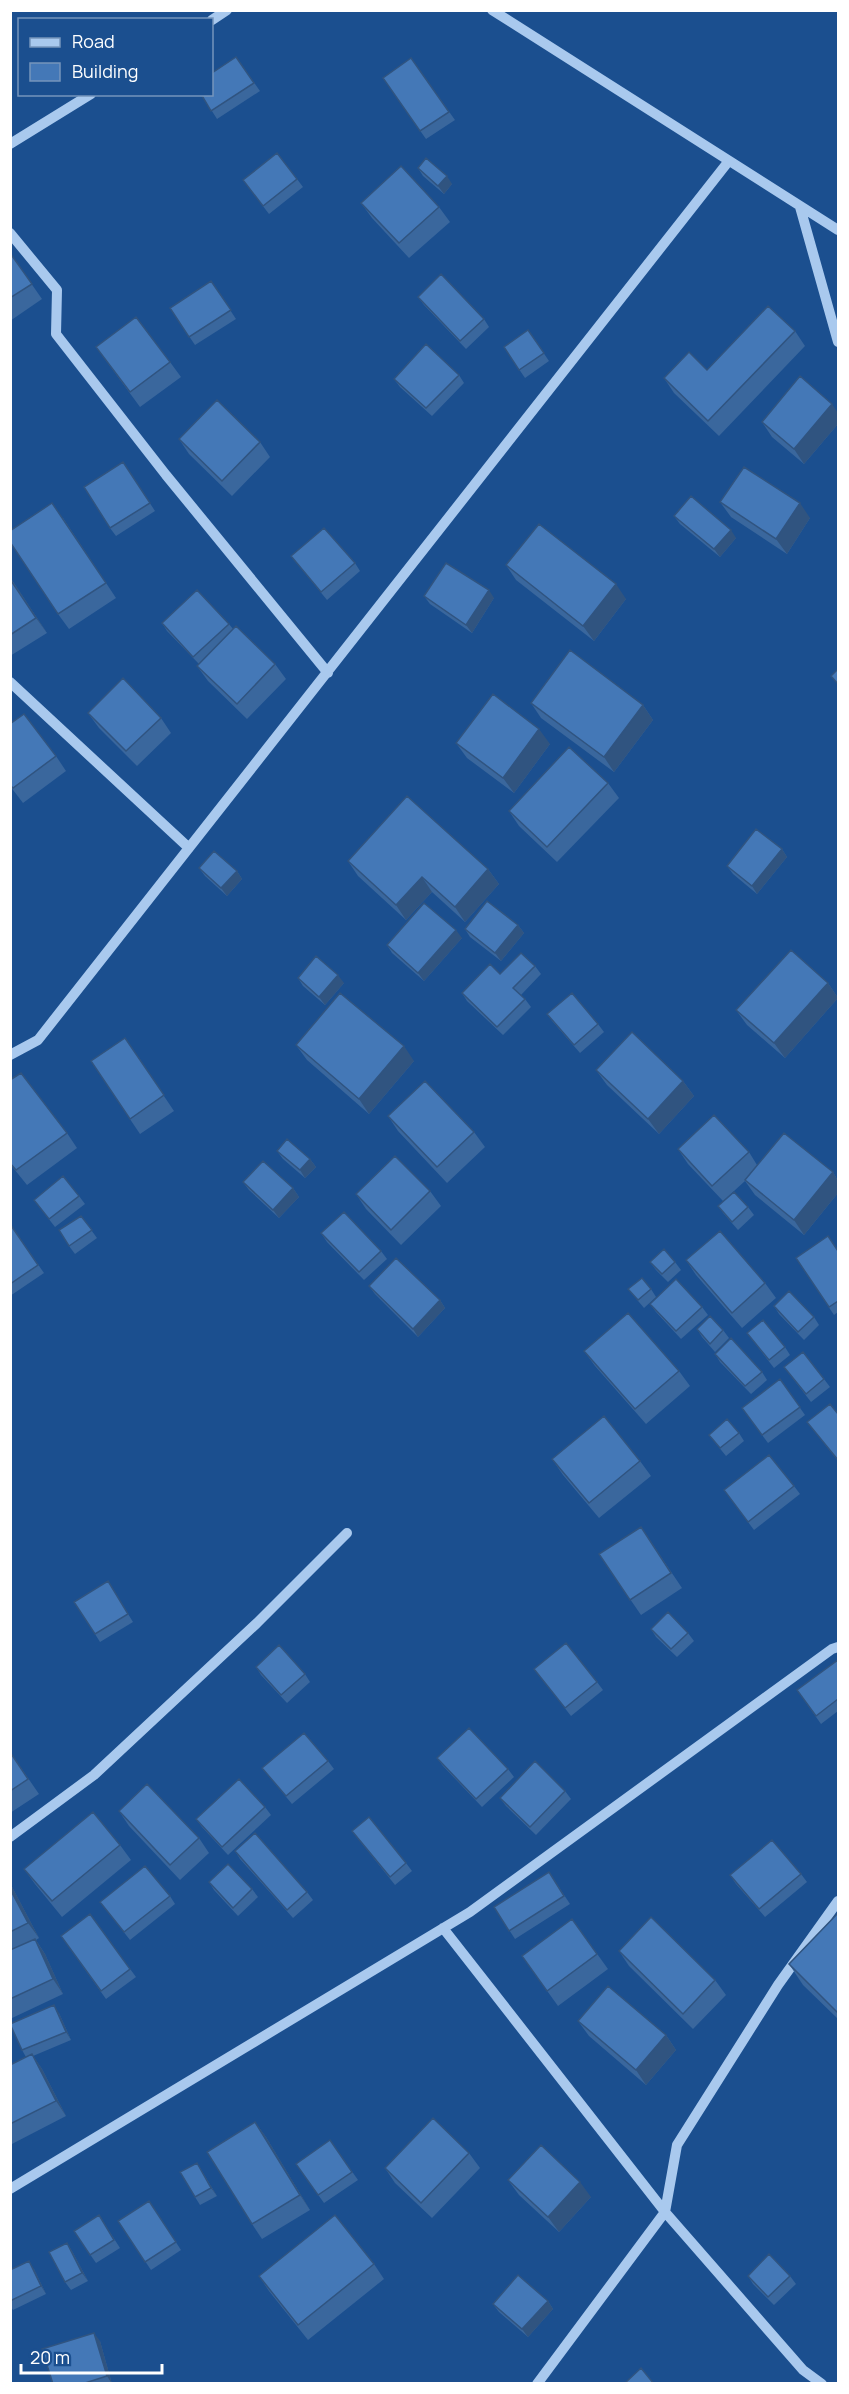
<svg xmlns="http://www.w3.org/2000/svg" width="849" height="2394" viewBox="0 0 849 2394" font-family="Manrope,sans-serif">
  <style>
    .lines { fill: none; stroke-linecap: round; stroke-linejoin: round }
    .minor { stroke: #a9c9ee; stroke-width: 10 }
    .wall { fill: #3a679d }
    .shaded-wall { fill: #305480 }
    .building { fill: #4478b7; stroke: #305480; stroke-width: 1.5 }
  </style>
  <rect width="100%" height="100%" fill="#1b4f8f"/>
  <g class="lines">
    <path class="minor" d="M492 10 838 230
      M212 20 227 10
      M10 144 91 94
      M800 207 838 342
      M10 233 57 290 56 334 166 475 328 673
      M10 682 189 848
      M10 1055 38 1040 728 162
      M10 1837 94 1775 257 1623 347 1533
      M443 1928 665 2212 803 2370 822 2384
      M10 2189 470 1912 832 1649 838 1647
      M537 2384 665 2212 677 2145 778 1985 838 1901"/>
  </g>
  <path class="wall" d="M236 57 260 91 217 119 201 94Z
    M411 58 455 120 426 139 383 78Z
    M418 168 452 184 444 194 423 176Z
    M297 179 303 187 269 214 243 180Z
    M361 203 439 207 450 222 409 258 372 218Z
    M10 253 42 299 10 321Z
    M211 281 236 319 195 345 170 308Z
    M418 297 484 319 489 327 466 349 424 305Z
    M528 330 549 361 525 378 504 347Z
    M795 331 805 346 719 436 674 393 664 378 707 370Z
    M96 347 170 362 181 377 140 407Z
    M459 375 464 383 432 416 400 387 394 379Z
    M838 413V424L804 464 772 437 762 422Z
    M179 439 260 442 270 457 232 496 189 454Z
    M123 462 155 511 116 536 110 528Z
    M720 502 810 518 787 554 731 517Z
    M674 516 736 538 720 557 680 524Z
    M63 518 116 598 69 629 58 614Z
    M291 556 355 563 360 571 327 600Z
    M506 565 626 599 594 641 516 580Z
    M10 577 47 633 10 656Z
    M424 596 494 598 472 633 430 604Z
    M162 623 229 624 233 629 275 664 286 679 247 719 208 681 197 666 199 664 167 631Z
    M531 703 643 705 653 720 614 772 541 718Z
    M88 713 161 718 171 733 137 766 99 728Z
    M10 724 56 756 66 771 23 803 10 786Z
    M456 743 550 744 514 793 467 758Z
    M608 783 619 798 557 862 519 826 509 811Z
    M782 849 787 857 757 894 733 874 727 866Z
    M348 861 488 869 499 884 465 922 432 892 406 920 358 876Z
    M199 868 237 871 242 879 227 896 205 876Z
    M518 925 524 933 501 961 470 937 465 929Z
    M462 938 424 981 392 953 387 945Z
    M535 966 541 974 521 995 525 999 531 1007 503 1035 467 1001 462 993 500 974Z
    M298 978 344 983 325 1005 303 986Z
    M828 983 838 998 785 1058 747 1025 736 1010Z
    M547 1014 598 1024 604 1032 580 1053 553 1022Z
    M296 1045 414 1061 369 1114 307 1060Z
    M135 1053 174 1111 140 1134 91 1061Z
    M596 1070 683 1081 694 1096 659 1134 607 1085Z
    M10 1080 67 1133 77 1148 27 1185 10 1164Z
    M388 1116 474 1132 485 1147 447 1183 398 1131Z
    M678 1149 749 1152 757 1165 833 1172 838 1181V1193L804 1235 755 1195 745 1181 723 1201 688 1164Z
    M277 1151 310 1159 316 1167 305 1178 283 1159Z
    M243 1182 293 1188 299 1197 279 1218 249 1190Z
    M430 1191 441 1206 401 1245 366 1209 356 1194Z
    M79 1196 85 1204 55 1227 34 1200Z
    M718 1206 748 1207 754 1215 738 1230 724 1214Z
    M81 1216 97 1238 75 1254 69 1246Z
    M10 1224 44 1273 10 1296Z
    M321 1233 381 1251 387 1259 364 1280 327 1242Z
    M838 1251V1312L834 1315 796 1258Z
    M686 1260 765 1283 776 1298 742 1328 696 1275Z
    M650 1262H675L681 1270 668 1282 656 1270Z
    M369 1286 440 1300 445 1308 418 1337 375 1294Z
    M628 1289H651L656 1297 644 1308Z
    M650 1304 702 1307 708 1315 681 1339 656 1312Z
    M774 1306 814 1317 819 1325 804 1340 779 1314Z
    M697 1329 723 1330 729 1338 715 1352 702 1337Z
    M747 1333 785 1347 790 1355 774 1368Z
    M584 1351 679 1371 690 1386 646 1424 595 1366Z
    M715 1354 762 1372 767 1380 751 1394 720 1362Z
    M784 1367 824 1379 830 1387 811 1402Z
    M780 1379 805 1415 768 1443 742 1408Z
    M838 1414V1461L807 1422Z
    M739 1433 744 1441 726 1456 709 1435Z
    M552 1459 640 1461 651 1476 599 1518 563 1475Z
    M794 1486 800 1494 754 1530 730 1498Z
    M641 1527 682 1588 641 1615 599 1554Z
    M108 1581 133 1622 100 1642 95 1634Z
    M651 1629 688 1633 694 1641 677 1657 656 1637Z
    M838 1660V1711L821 1724 797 1690Z
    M256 1667 305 1674 310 1682 287 1703 261 1675Z
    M534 1669 597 1682 603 1690 571 1716Z
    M10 1752 39 1794 10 1813Z
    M437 1758 508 1769 514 1777 482 1807 443 1766Z
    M328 1761 334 1769 292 1804 262 1768Z
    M565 1791 571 1799 536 1835 506 1806 500 1798Z
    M265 1807 271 1815 228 1855 202 1827 196 1819Z
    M119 1811 199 1838 209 1853 180 1880 129 1826Z
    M352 1831 406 1863 412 1871 395 1885Z
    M120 1845 131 1860 62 1917 35 1884 24 1869Z
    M235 1851 307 1892 313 1900 293 1918 240 1859Z
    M549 1872 570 1904 515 1939 494 1907Z
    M801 1874 807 1882 765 1917 736 1884 730 1875Z
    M209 1882 252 1889 258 1897 238 1916 214 1890Z
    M10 1883 39 1938 36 1940 45 1954 63 1994 10 2019Z
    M170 1896 175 1904 130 1940 100 1902Z
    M838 1913V2019L803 1985 789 1964Z
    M90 1914 136 1977 106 1999 61 1936Z
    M572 1919 608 1969 558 2006 522 1956Z
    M619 1951 715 1980 726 1995 693 2029 629 1966Z
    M59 2013 71 2040 33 2056 42 2069 66 2116 10 2145V2065L26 2057 22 2050Z
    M578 2021 666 2035 676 2050 646 2085 589 2036Z
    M255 2122 266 2137 310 2210 262 2239 252 2224Z
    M330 2140 358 2180 324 2203 296 2164Z
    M469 2153 480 2168 432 2218 395 2183 385 2168Z
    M197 2163 217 2196 200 2205 195 2197Z
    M508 2180 591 2197 559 2232 519 2195Z
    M149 2201 181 2250 151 2270 118 2221Z
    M104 2223 120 2248 96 2263 74 2231Z
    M67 2243 72 2251 88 2281 71 2290 65 2282Z
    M374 2264 384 2279 308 2340 269 2291 259 2276Z
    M34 2269 46 2294 13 2310 10 2306V2270Z
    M748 2276H790L796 2284 774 2305 753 2284Z
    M548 2301 553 2309 528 2337 499 2312 493 2304Z
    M100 2341 112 2384H53Z"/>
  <path class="shaded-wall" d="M447 176 452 184 444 194 438 186Z
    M832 404 838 413V424L804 464 794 449Z
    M800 503 810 518 787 554 776 539Z
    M731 530 736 538 720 557 714 549Z
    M10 577 47 633 36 618Z
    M616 584 626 599 594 641 583 626Z
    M489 590 494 598 472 633 466 625Z
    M643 705 653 720 614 772 604 757Z
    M539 729 550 744 514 793 503 778Z
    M782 849 787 857 757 894 752 886Z
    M488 869 499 884 465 922 455 907Z
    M237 871 242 879 227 896 221 888Z
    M422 877 432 892 406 920 396 905Z
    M518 925 524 933 501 961 495 953Z
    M456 930 462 938 424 981 418 973Z
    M338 975 344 983 325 1005 319 997Z
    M828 983 838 998 785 1058 774 1043Z
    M404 1046 414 1061 369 1114 359 1099Z
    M683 1081 694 1096 659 1134 648 1119Z
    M310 1159 316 1167 305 1178 300 1170Z
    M833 1172 838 1181V1193L804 1235 794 1220Z
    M293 1188 299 1197 279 1218 273 1210Z
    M440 1300 445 1308 418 1337 413 1329Z
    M10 1883 39 1938 28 1923 10 1889Z
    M35 1939 45 1954 63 1994 53 1979Z
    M54 2005 59 2013 71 2040 66 2032Z
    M666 2035 676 2050 646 2085 636 2070Z
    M32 2054 42 2069 66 2116 56 2101Z
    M255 2122 266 2137 310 2210 300 2195Z
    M197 2163 202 2171 217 2196 211 2188Z
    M580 2182 591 2197 559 2232 548 2217Z
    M67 2243 72 2251 88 2281 82 2273Z
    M29 2261 34 2269 46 2294 41 2286Z
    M548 2301 553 2309 528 2337 522 2329Z
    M94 2333 100 2341 112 2384 107 2376Z"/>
  <path class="building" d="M236 57 254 83 211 111 201 94H212V73Z
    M411 58 449 112 420 131 383 78Z
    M277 153 297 179 263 206 243 180Z
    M426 158 447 176 438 186 418 168Z
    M401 166 439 207 399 243 361 203Z
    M10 253 32 284 10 298Z
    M441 274 484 319 460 341 418 297Z
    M211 281 231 310 189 337 170 308Z
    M768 306 795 331 708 421 664 378 689 352 707 370Z
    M136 317 170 362 130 392 96 347Z
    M528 330 544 353 519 370 504 347Z
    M426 344 459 375 426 408 394 379Z
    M800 376 832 404 794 449 762 422Z
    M217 400 260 442 222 481 179 439Z
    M123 462 150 503 110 528 84 487Z
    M744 467 800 503 776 539 720 502Z
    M691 496 731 530 714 549 674 516Z
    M52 503 106 583 58 614 10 542V531Z
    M539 524 616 584 583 626 506 565Z
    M324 528 355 563 321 592 291 556Z
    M446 563 489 590 466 625 424 596Z
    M10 579 36 618 10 635Z
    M197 590 229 624 193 657 162 623Z
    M236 626 275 664 237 704 197 666Z
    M570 650 643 705 604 757 531 703Z
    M838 669V684L831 676Z
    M123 678 161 718 126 751 88 713Z
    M493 694 539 729 503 778 456 743Z
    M24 714 56 756 13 788 10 785V724Z
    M569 747 608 783 547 847 509 811Z
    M407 796 488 869 455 907 422 877 396 905 348 861Z
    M756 829 782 849 752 886 727 866Z
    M214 851 237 871 221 888 199 868Z
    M487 901 518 925 495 953 465 929Z
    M424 903 456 930 418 973 387 945Z
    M791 950 828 983 774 1043 736 1010Z
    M521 953 535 966 513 988 525 999 497 1027 462 993 490 964 500 974Z
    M316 956 338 975 319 997 298 978Z
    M340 993 404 1046 359 1099 296 1045Z
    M572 993 598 1024 574 1045 547 1014Z
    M632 1032 683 1081 648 1119 596 1070Z
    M125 1038 164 1095 130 1119 91 1061Z
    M21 1073 67 1133 16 1170 10 1163V1080Z
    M425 1081 474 1132 437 1167 388 1116Z
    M714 1115 749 1152 712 1186 678 1149Z
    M784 1133 833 1172 794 1220 745 1180Z
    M287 1139 310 1159 300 1170 277 1151Z
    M395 1156 430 1191 391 1230 356 1194Z
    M263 1161 293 1188 273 1210 243 1182Z
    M63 1176 79 1196 49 1219 34 1200Z
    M734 1192 748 1207 732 1222 718 1206Z
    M344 1212 381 1251 359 1272 321 1233Z
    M81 1216 92 1230 69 1246 59 1230Z
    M10 1224 38 1265 10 1284Z
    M720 1231 765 1283 732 1313 686 1260Z
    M828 1236 838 1251V1301L829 1307 796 1258Z
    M664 1249 675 1262 662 1274 650 1262Z
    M396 1258 440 1300 413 1329 369 1286Z
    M642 1278 651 1289 638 1300 628 1289Z
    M676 1279 702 1307 676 1331 650 1304Z
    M789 1291 814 1317 798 1332 774 1306Z
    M628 1313 679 1371 635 1409 584 1351Z
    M710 1316 723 1330 710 1344 697 1329Z
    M763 1320 785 1347 769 1360 747 1333Z
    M731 1338 762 1372 745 1386 715 1354Z
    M803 1352 824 1379 806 1394 784 1367Z
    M780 1379 800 1407 762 1435 742 1408Z
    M830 1404 838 1414V1460L807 1422Z
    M604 1416 640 1461 589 1503 552 1459Z
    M727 1419 739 1433 720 1448 709 1435Z
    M769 1455 794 1486 748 1522 724 1490Z
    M641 1527 671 1573 630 1600 599 1554Z
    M108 1581 128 1614 95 1634 74 1602Z
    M668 1612 688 1633 671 1649 651 1629Z
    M566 1643 597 1682 565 1708 534 1669Z
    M279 1645 305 1674 281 1695 256 1667Z
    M838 1660V1699L816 1716 797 1690Z
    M469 1728 508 1769 476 1799 437 1758Z
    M304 1733 328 1761 286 1796 262 1768Z
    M10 1752 28 1779 10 1791Z
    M535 1761 565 1791 530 1827 500 1798Z
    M239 1779 265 1807 222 1847 196 1819Z
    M147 1784 199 1838 170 1865 119 1811Z
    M93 1812 120 1845 52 1901 24 1869Z
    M369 1817 406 1863 390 1877 352 1831Z
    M255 1833 307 1892 287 1910 235 1851Z
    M772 1840 801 1874 759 1909 730 1875Z
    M228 1864 252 1889 233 1908 209 1882Z
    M145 1866 170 1896 124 1932 100 1902Z
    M549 1872 564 1896 509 1931 494 1907Z
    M10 1889 28 1923 10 1932Z
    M838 1913V2013L789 1964Z
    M90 1914 130 1969 101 1991 61 1936Z
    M651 1917 715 1980 683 2014 619 1951Z
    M572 1919 597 1954 547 1991 522 1956Z
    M35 1939 53 1979 10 1999V1950Z
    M608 1986 666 2035 636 2070 578 2021Z
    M54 2005 66 2032 22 2050 10 2024Z
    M32 2054 56 2101 10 2124V2065Z
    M433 2118 469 2153 421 2203 385 2168Z
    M255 2122 300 2195 252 2224 207 2152Z
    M330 2140 352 2172 318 2195 296 2164Z
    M541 2145 580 2182 548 2217 508 2180Z
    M197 2163 211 2188 195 2197 180 2172Z
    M149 2201 176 2242 145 2262 118 2221Z
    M99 2215 114 2240 90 2255 74 2231Z
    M335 2215 374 2264 298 2325 259 2276Z
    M67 2243 82 2273 65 2282 49 2252Z
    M769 2254 790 2276 768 2297 748 2276Z
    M29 2261 41 2286 10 2301V2270Z
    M518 2275 548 2301 522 2329 493 2304Z
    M94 2333 107 2376 82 2384H53L42 2349Z
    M641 2368 654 2384H624Z"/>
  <rect width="849" height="2394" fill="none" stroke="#ffffff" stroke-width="24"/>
  <rect x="18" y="18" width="195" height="78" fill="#1b4f8f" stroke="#7695bc" stroke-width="1.5"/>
  <rect x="30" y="38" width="30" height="9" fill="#a9c9ee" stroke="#7695bc" stroke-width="1.5"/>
  <text x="72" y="48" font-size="18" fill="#ffffff">Road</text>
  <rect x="30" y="63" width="30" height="18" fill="#4478b7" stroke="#7695bc" stroke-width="1.5"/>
  <text x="72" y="78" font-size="18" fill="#ffffff">Building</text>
  <path d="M21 2364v9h141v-9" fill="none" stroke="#ffffff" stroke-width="3"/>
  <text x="30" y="2364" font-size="18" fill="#ffffff" stroke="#1b4f8f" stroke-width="4.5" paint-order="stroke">20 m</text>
</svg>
